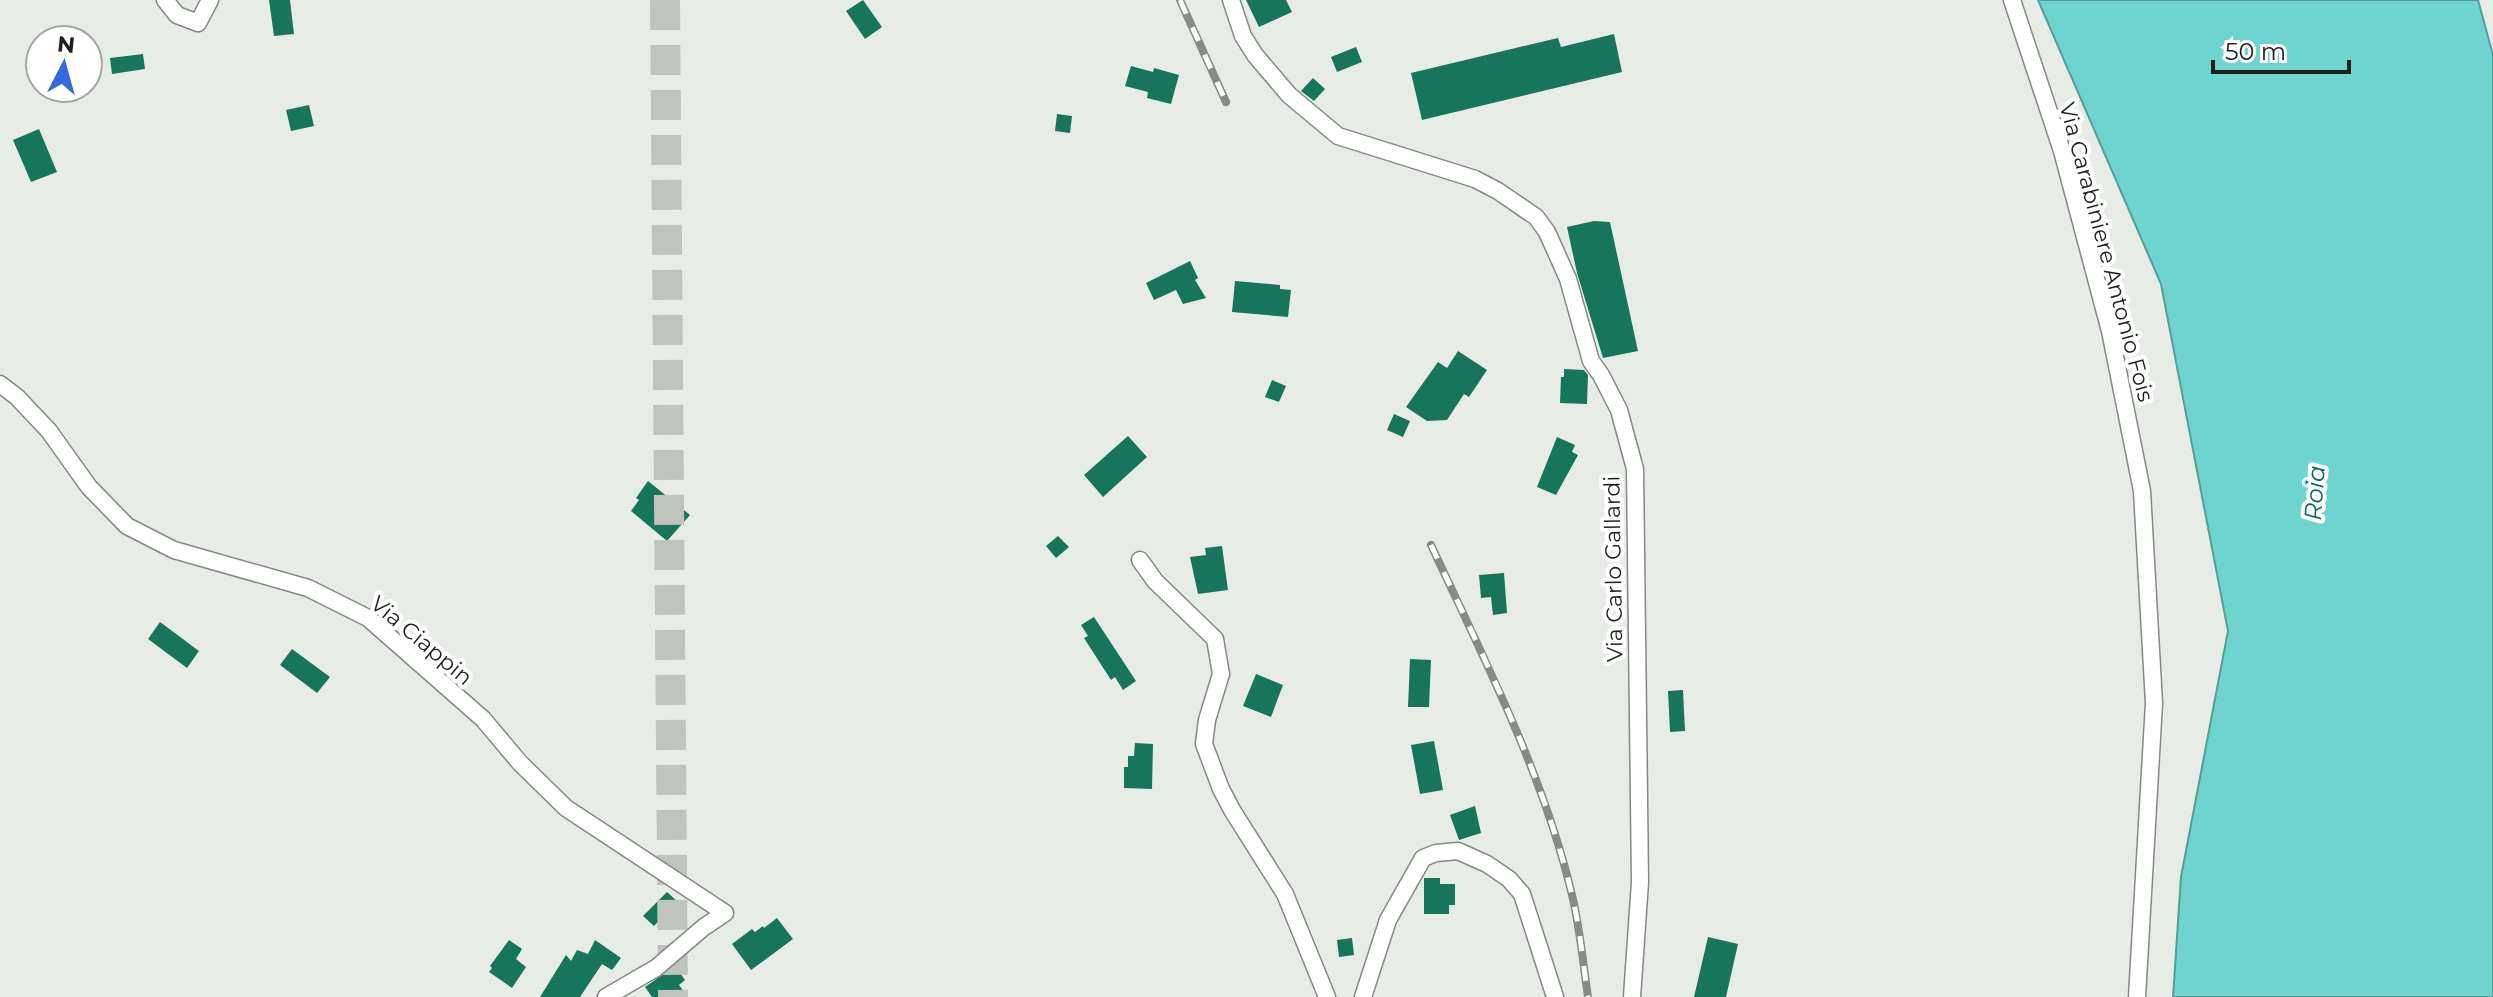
<svg xmlns="http://www.w3.org/2000/svg" width="2493" height="997" viewBox="0 0 2493 997" font-family="Montserrat,sans-serif">
  <style>
    .water { fill: #6fd4d0; stroke: #569e9a; stroke-width: 2 }
    .building { fill: #16755a }
    .lines { fill: none; stroke-linecap: round; stroke-linejoin: round }
    .motorway-tunnel { stroke: #bfc4be; stroke-width: 30; stroke-dasharray: 30 15; stroke-linecap: butt }
    .minor-casing { stroke: #848984; stroke-width: 19 }
    .minor { stroke: #fff; stroke-width: 16 }
    .rail-casing { stroke: #878b86; stroke-width: 8 }
    .rail { stroke: #fff; stroke-width: 5; stroke-dasharray: 15; stroke-linecap: butt }
    .labels { text-anchor: middle; stroke-width: 8; stroke-linejoin: round; paint-order: stroke }
    .street-label { font-size: 22px; fill: #1d1f1d; stroke: #fff }
    .water-label { font-size: 24px; font-style: italic; fill: #0f6563; stroke: #fff }
  </style>
  <rect width="100%" height="100%" fill="#e7ede6"/>
  <path class="water" d="M2038 0H2478L2493 55V997H2173L2181 877 2228 631 2161 284Z"/>
  <path class="building" d="M269 0H290L294 34 274 36Z
    M863 0 882 27 865 39 846 11Z
    M1246 0H1286L1292 12 1259 27Z
    M1614 34 1622 72 1422 120 1411 73 1558 38 1561 47Z
    M1356 47 1362 62 1337 72 1331 57Z
    M143 54 145 69 112 74 110 58Z
    M1131 66 1153 72 1154 68 1179 75 1171 104 1147 98 1148 92 1125 86Z
    M1313 78 1325 89 1314 101 1301 91Z
    M309 105 314 126 291 131 286 110Z
    M1057 114 1072 116 1070 133 1055 131Z
    M39 129 57 172 31 182 13 140Z
    M1594 221 1610 222 1638 351 1603 358 1577 273 1567 227Z
    M1190 261 1198 278 1195 280 1206 298 1183 304 1176 290 1154 300 1146 283Z
    M1235 281 1280 285V289L1291 290 1288 317 1232 312Z
    M1458 351 1487 370 1469 397 1464 394 1447 420 1427 421 1406 407 1438 362 1447 368Z
    M1564 369 1584 370 1588 375 1587 404 1560 403 1561 377H1564Z
    M1272 380 1286 386 1279 402 1265 397Z
    M1394 414 1410 421 1403 437 1387 430Z
    M1128 436 1147 457 1103 497 1084 475Z
    M1557 437 1575 445 1572 452 1578 455 1556 495 1537 487Z
    M648 481 690 515 667 541 631 511 639 500 636 498Z
    M1058 536 1069 547 1056 558 1046 546Z
    M1222 546 1228 590 1198 594 1190 557 1206 555 1205 548Z
    M1504 573 1507 613 1493 615 1491 597 1481 598 1479 575Z
    M1094 617 1136 681 1123 690 1115 677 1111 680 1084 638 1088 636 1081 625Z
    M160 622 199 651 187 668 148 639Z
    M292 649 330 677 317 693 280 665Z
    M1410 659 1431 660 1429 707H1408Z
    M1256 674 1283 685 1271 717 1243 706Z
    M1683 690 1685 731 1670 732 1668 691Z
    M1434 741 1443 790 1420 794 1411 745Z
    M1135 743 1153 744 1152 789 1124 788V767H1128V756H1134Z
    M1475 806 1481 833 1459 840 1450 815Z
    M1424 878H1440V884H1455V905H1449V914H1424Z
    M667 892 678 902 654 926 643 916Z
    M777 918 793 939 751 970 732 944 752 929 755 932 763 926 764 928Z
    M1708 937 1738 944 1726 997H1694Z
    M1352 938 1354 955 1339 957 1337 940Z
    M509 940 522 949 516 959 526 967 512 988 489 972 492 968 490 966Z
    M595 940 621 958 612 970 602 964 580 997H540L566 955 571 961 577 950 588 954Z
    M675 966 685 980 679 985 688 997H652L645 987Z"/>
  <g class="lines">
    <path class="motorway-tunnel" d="M665 0 673 997"/>
    <g class="minor-casing">
      <path id="minor" d="M165 0 177 15 198 23 210 0
        M1231 0 1243 36 1255 55 1289 95 1338 136 1475 179 1498 191 1536 217 1547 232 1568 279 1591 361 1601 375 1619 410 1635 469 1640 882 1632 997
        M2012 0 2062 151 2110 331 2142 491 2154 703 2137 997
        M0 384 17 397 49 431 89 487 127 526 174 550 308 588 368 618 483 719 520 763 566 808 725 913 704 927 656 968 606 997
        M1140 560 1155 581 1215 639 1221 674 1207 720 1204 744 1221 789 1232 810 1285 894 1327 997
        M1363 997 1388 920 1423 858 1436 853 1458 851 1487 864 1509 879 1522 894 1555 997"/>
    </g>
    <use href="#minor" class="minor"/>
    <g class="rail-casing">
      <path id="rail" d="M1180 0 1226 102
        M1431 545C1484 659 1543 773 1572 895 1580 928 1583 963 1588 997"/>
    </g>
    <use href="#rail" class="rail"/>
  </g>
  <g class="labels">
    <g class="street-label">
      <text transform="translate(2107 252) rotate(75)" y="8">Via Carabiniere Antonio Fois</text>
      <text transform="translate(1613 569) rotate(-91)" y="8">Via Carlo Gallardi</text>
      <text transform="translate(422 640) rotate(40)" y="8">Via Ciappin</text>
    </g>
    <g class="water-label">
      <text transform="translate(2315 493) rotate(-86)" y="8">Roia</text>
    </g>
  </g>
  <g transform="translate(64 64) rotate(6)"><circle r="38" fill="#ffffff" stroke="#a5a5a5" stroke-width="2"/>
  <path d="M0-6L14 30L0 20L-14 30Z" fill="#346ad9"/>
  <text y="-12" font-size="22" font-weight="bold" text-anchor="middle" fill="#1d1f1d">N</text>
  </g>
  <path d="M2213 60v12h136v-12" fill="none" stroke="#1d1f1d" stroke-width="4"/>
  <text x="2225" y="60" font-size="24" fill="#1d1f1d" stroke="#ffffff" stroke-width="6" paint-order="stroke">50 m</text>
</svg>
